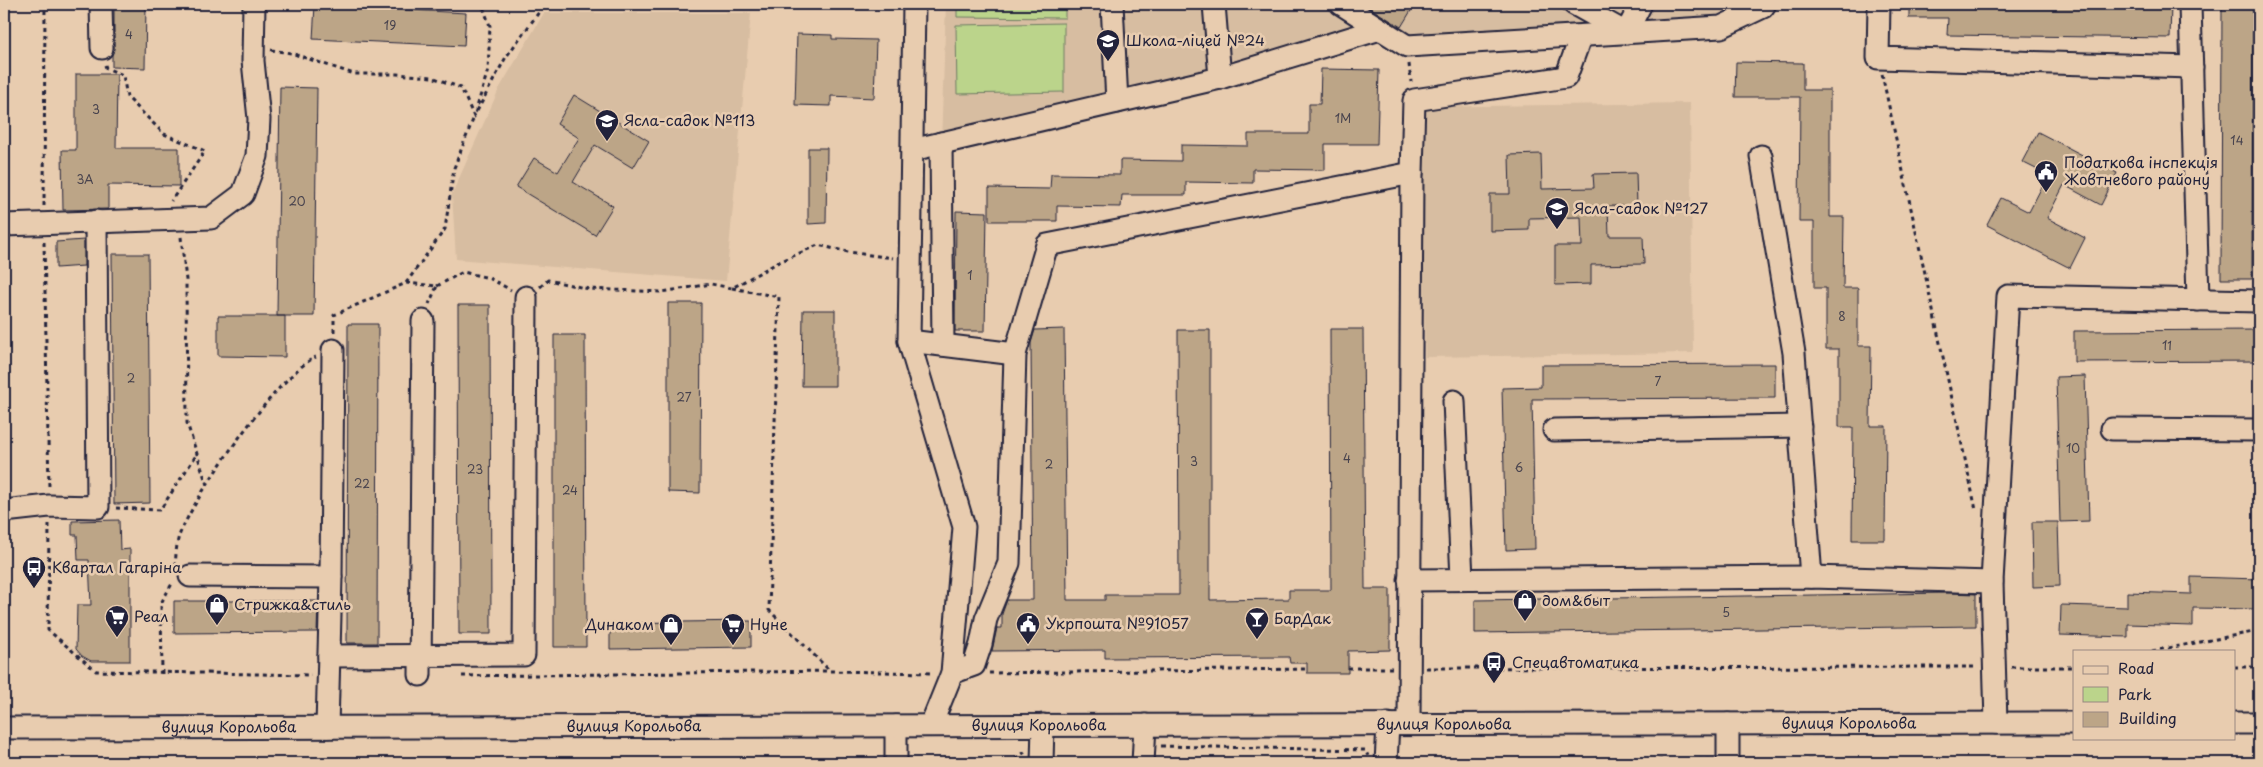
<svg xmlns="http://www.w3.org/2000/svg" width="2263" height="767" viewBox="0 0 2263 767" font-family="'Playpen Sans',sans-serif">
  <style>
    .built { fill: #d7bda1 }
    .green { fill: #bbd48b; stroke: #6e7b63 }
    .building { fill: #bca587; stroke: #22223b }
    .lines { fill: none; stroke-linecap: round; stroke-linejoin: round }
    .minor-casing { stroke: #22223b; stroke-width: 25 }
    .path { stroke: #22223b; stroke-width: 3; stroke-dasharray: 4 4; stroke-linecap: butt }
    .minor { stroke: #e8ccaf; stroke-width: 21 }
    .labels { text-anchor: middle; stroke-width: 5; stroke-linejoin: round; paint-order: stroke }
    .number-label { font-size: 12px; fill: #48434e }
    .poi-label { font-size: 15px; fill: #22223b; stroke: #e8ccaf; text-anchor: start }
    .street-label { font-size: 15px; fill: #22223b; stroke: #e8ccaf }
  </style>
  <rect width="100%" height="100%" fill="#e8ccaf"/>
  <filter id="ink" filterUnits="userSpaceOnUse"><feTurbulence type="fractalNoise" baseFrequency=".02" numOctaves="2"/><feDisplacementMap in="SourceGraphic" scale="10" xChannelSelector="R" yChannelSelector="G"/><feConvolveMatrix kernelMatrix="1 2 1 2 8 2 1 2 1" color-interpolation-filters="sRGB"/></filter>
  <g filter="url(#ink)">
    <path class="built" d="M946 4H1765L1721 27 1407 46 1380 29 941 143Z
      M544 13H751L726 281 456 259 452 194 499 89Z
      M1690 103 1693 353 1425 357 1422 107Z"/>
    <path class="green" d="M957 4H1065V18L957 17Z
      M1064 23V92L957 94 956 25Z"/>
    <path class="building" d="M114 4H146L145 68 112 67V55L114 48Z
      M1364 4H1415L1401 27Z
      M1909 4 2171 5 2170 38 1947 35 1948 18H1909Z
      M2222 4H2253L2252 279H2221Z
      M315 5 466 13 464 46 313 39Z
      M797 34 832 35V39L876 40 874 98 831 96V106L795 105Z
      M1736 62 1803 63V90H1830V217H1844L1843 288H1858V346H1871L1870 426H1886L1885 540H1852L1853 427H1839V349H1826V288H1814V222H1799L1800 97H1735Z
      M1321 69 1379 70 1377 144H1325V170L1253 169V183L1186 182V195H1122L1121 207 1057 206V221H989V188L1050 189 1051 174 1120 175V160L1181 161V145L1248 146V134H1309V104H1320Z
      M76 74H117L116 148H179V186L108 185V209L63 210 62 150H76Z
      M280 87 317 88 314 316H277Z
      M574 95 649 141 633 168 595 145 573 182 613 206 595 235 516 187 534 158 558 172 579 138 557 124Z
      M2038 132 2117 173 2101 205 2064 185 2047 218 2085 238 2070 268 1987 225 2001 198 2029 212 2048 175 2022 162Z
      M808 148H827L826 223 808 224Z
      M1541 154 1542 189 1594 188 1593 174 1636 173 1637 206H1608L1609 236H1643L1644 264 1591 265V284L1555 285V246H1582L1581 217 1529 218V230L1490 231V194H1510L1509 155Z
      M956 211 987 212 985 331H955Z
      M84 240V266L56 268V242Z
      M112 254H148L150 503 114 504Z
      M668 303H701L700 493 668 492Z
      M458 305H490L491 634H459Z
      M803 310H835V386H802Z
      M218 316H285V357L218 356Z
      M348 324H378L377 643H347Z
      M1064 329 1067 600H1105V595H1179L1178 330H1210V600L1289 599V590H1331L1330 329H1363L1365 589H1390V650L1348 651V673H1307V663H1290L1289 657 1105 658V650L992 651 997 628H1002V614L1007 600H1033L1031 343 1035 330Z
      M2259 330V361L2074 362V331Z
      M554 335H585L586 647H554Z
      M1775 364V398L1532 399 1535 549 1506 550 1502 388 1541 387V365Z
      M2085 376 2089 521 2060 522 2056 377Z
      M119 520 120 550 130 549V661H91L82 656 76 649 77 605H91L89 560H78L77 535H72V521Z
      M2032 522H2058L2060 586 2033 587Z
      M2191 577 2259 579 2257 609 2193 608V626L2128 624V637L2060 635 2061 605 2127 607V592L2191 594Z
      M1950 593 1976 594V626L1475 633V600Z
      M174 601H318L317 632 174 633Z
      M751 621V647L610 649V623Z"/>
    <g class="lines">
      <g class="minor-casing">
        <g id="minor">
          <path d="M101 4 102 48"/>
          <path d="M914 4 909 341 964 527 952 673 931 725"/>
          <path d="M1112 4 1117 102"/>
          <path d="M1341 4 1407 46 1721 27 1763 7 1765 4"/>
          <path d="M1574 4 1626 33 1641 4"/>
          <path d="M1879 4 1878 58 2192 67"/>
          <path d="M2190 4 2198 300"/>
          <path d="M1220 78 1380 29"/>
          <path d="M941 143 943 345"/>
          <path d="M912 150 1220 78 1214 4"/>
          <path d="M1761 156 1794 353 1811 577"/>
          <path d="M1412 173 1414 100 1566 77 1581 36"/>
          <path d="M4 225 211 218 243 194 257 156 259 119 253 61 254 4"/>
          <path d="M909 341 1015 354"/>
          <path d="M1454 401 1462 579"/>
          <path d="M2112 429 2259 430"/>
          <path d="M1554 430 1800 426"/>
          <path d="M4 511 49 506 98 507 96 221"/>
          <path d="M190 576 331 577 333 350"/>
          <path d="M1409 580 1811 577 1992 582 1996 723"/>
          <path d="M1992 582 2008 296 2259 301"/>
          <path d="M329 656 524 655 526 297"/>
          <path d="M952 673 974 665 981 644 986 619 1009 563 1015 354 1047 245 1412 173 1409 724"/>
          <path d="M420 675 423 321"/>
          <path d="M2234 723H2259"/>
          <path d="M896 726V763"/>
          <path d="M327 727 331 577"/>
          <path id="s1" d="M4 728 2074 723"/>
          <path d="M1042 763 1043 725"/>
          <path d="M1143 763 1145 725"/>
          <path d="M1386 763 1388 724"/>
          <path d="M1728 763V724"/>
        </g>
      </g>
      <path class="path" d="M271 50 291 53 354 74H397L432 77 461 88 474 117 488 70 490 26 482 4
        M1409 64 1411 82
        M105 65 106 68 123 75 127 97 164 134 205 151 171 201
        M1882 74 1976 510
        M477 111 506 57 545 4
        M44 206 45 4
        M181 237 186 280 187 423 207 485
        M44 242 49 488
        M406 283 445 229 454 168 474 117
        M437 286 463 272 489 278 511 290
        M540 287 548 280 589 289 662 292 711 284 732 288 777 263 818 245 848 252 893 258
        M732 288 779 297 769 610 830 671
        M334 332V315L406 283 437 286 429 304
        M116 508 160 510 197 454
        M49 524 48 630 96 671 311 675
        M175 566C176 557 176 545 179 536 194 496 279 373 316 357
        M2152 651 2259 631
        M2011 667H2074
        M2234 667H2259
        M1348 668H1392
        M1426 668 1977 667
        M989 673 1307 669
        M162 674 161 603 173 582
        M462 676 831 671 933 673
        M1161 746 1365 750 1368 756
        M1744 760 1939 763
        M323 763 337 761H642L721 763
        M1009 763 1025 752
        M1474 763 1710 760"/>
      <use href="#minor" class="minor"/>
    </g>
  </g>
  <defs>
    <g id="school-pin" transform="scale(1.25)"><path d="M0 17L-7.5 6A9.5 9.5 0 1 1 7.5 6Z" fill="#22223b" stroke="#e8ccaf"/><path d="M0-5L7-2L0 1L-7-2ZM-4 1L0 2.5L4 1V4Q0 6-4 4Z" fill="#fff"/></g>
    <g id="civic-pin" transform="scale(1.25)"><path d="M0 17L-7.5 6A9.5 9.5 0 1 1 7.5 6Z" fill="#22223b" stroke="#e8ccaf"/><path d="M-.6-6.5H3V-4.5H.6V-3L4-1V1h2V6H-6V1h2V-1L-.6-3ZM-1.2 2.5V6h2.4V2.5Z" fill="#fff"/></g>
    <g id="bus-pin" transform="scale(1.25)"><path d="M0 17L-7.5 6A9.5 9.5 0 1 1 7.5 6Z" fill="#22223b" stroke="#e8ccaf"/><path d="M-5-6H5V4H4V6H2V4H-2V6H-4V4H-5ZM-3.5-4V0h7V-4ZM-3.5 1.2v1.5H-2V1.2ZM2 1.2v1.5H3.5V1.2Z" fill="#fff"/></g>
    <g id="shop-pin" transform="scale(1.25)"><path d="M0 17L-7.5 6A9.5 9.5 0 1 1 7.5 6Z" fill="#22223b" stroke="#e8ccaf"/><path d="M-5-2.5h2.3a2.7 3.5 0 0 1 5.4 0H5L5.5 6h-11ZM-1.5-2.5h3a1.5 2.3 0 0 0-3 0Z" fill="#fff"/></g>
    <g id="supermarket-pin" transform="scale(1.25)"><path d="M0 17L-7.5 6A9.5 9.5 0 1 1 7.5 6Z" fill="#22223b" stroke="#e8ccaf"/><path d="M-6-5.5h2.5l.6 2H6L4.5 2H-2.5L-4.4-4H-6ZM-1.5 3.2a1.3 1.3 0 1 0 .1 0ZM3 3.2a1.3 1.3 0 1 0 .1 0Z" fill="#fff"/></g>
    <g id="bar-pin" transform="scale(1.25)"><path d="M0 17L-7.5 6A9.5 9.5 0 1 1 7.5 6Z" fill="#22223b" stroke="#e8ccaf"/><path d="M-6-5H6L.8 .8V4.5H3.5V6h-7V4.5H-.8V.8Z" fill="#fff"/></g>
  </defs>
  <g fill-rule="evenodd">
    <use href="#school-pin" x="1108" y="41"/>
    <use href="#school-pin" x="607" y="121"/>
    <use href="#civic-pin" x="2046" y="172"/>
    <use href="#school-pin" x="1557" y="209"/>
    <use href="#bus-pin" x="34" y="568"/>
    <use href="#shop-pin" x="1525" y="601"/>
    <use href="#shop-pin" x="217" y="605"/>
    <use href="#supermarket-pin" x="117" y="617"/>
    <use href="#bar-pin" x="1257" y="619"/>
    <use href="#civic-pin" x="1028" y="624"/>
    <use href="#shop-pin" x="671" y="625"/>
    <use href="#supermarket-pin" x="733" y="625"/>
    <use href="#bus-pin" x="1494" y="663"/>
  </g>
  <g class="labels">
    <g class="number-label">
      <text x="390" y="30">19</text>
      <text x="129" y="39">4</text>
      <text x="96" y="114">3</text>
      <text x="1343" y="123">1М</text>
      <text x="2237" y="145">14</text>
      <text x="85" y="184">3А</text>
      <text x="297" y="206">20</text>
      <text x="970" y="280">1</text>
      <text x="1842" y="321">8</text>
      <text x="2167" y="350">11</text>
      <text x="131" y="383">2</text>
      <text x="1658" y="386">7</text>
      <text x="684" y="402">27</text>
      <text x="2073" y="453">10</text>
      <text x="1347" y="463">4</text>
      <text x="1194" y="466">3</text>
      <text x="1049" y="469">2</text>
      <text x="1519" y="472">6</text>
      <text x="475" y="474">23</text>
      <text x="362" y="488">22</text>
      <text x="570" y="495">24</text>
      <text x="1726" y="617">5</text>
    </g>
    <g class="poi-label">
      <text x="1126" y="46">Школа-ліцей №24</text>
      <text x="624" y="126">Ясла-садок №113</text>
      <text x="2064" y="168">Податкова інспекція<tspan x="2064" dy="17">Жовтневого району</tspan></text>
      <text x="1574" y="214">Ясла-садок №127</text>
      <text x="52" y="573">Квартал Гагаріна</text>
      <text x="1542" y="606">дом&amp;быт</text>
      <text x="234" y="610">Стрижка&amp;стиль</text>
      <text x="134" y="622">Реал</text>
      <text x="1274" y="624">БарДак</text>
      <text x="1046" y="629">Укрпошта №91057</text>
      <text x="654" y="630" text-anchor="end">Динаком</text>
      <text x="750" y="630">Нуне</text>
      <text x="1512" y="668">Спецавтоматика</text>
    </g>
    <g class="street-label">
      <text dy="5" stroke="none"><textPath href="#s1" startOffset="1845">вулиця Корольова</textPath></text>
      <text dy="5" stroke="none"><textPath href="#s1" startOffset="1440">вулиця Корольова</textPath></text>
      <text dy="5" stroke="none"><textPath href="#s1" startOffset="1035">вулиця Корольова</textPath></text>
      <text dy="5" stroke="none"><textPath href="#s1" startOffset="630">вулиця Корольова</textPath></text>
      <text dy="5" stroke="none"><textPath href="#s1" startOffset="225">вулиця Корольова</textPath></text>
    </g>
  </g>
  <rect width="2263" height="767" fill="none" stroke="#e8ccaf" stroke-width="20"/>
  <rect x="10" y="10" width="2243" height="747" fill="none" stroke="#22223b" stroke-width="2" filter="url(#ink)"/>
  <rect x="2073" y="650" width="162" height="90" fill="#e8ccaf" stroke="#998881"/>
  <rect x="2083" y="666" width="25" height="8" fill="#e8ccaf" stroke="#998881"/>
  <text x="2118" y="674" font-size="15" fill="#22223b">Road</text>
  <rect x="2083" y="687" width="25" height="15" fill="#bbd48b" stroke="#998881"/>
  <text x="2118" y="700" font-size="15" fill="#22223b">Park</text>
  <rect x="2083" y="712" width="25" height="15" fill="#bca587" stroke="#998881"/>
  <text x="2118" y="724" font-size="15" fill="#22223b">Building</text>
</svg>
